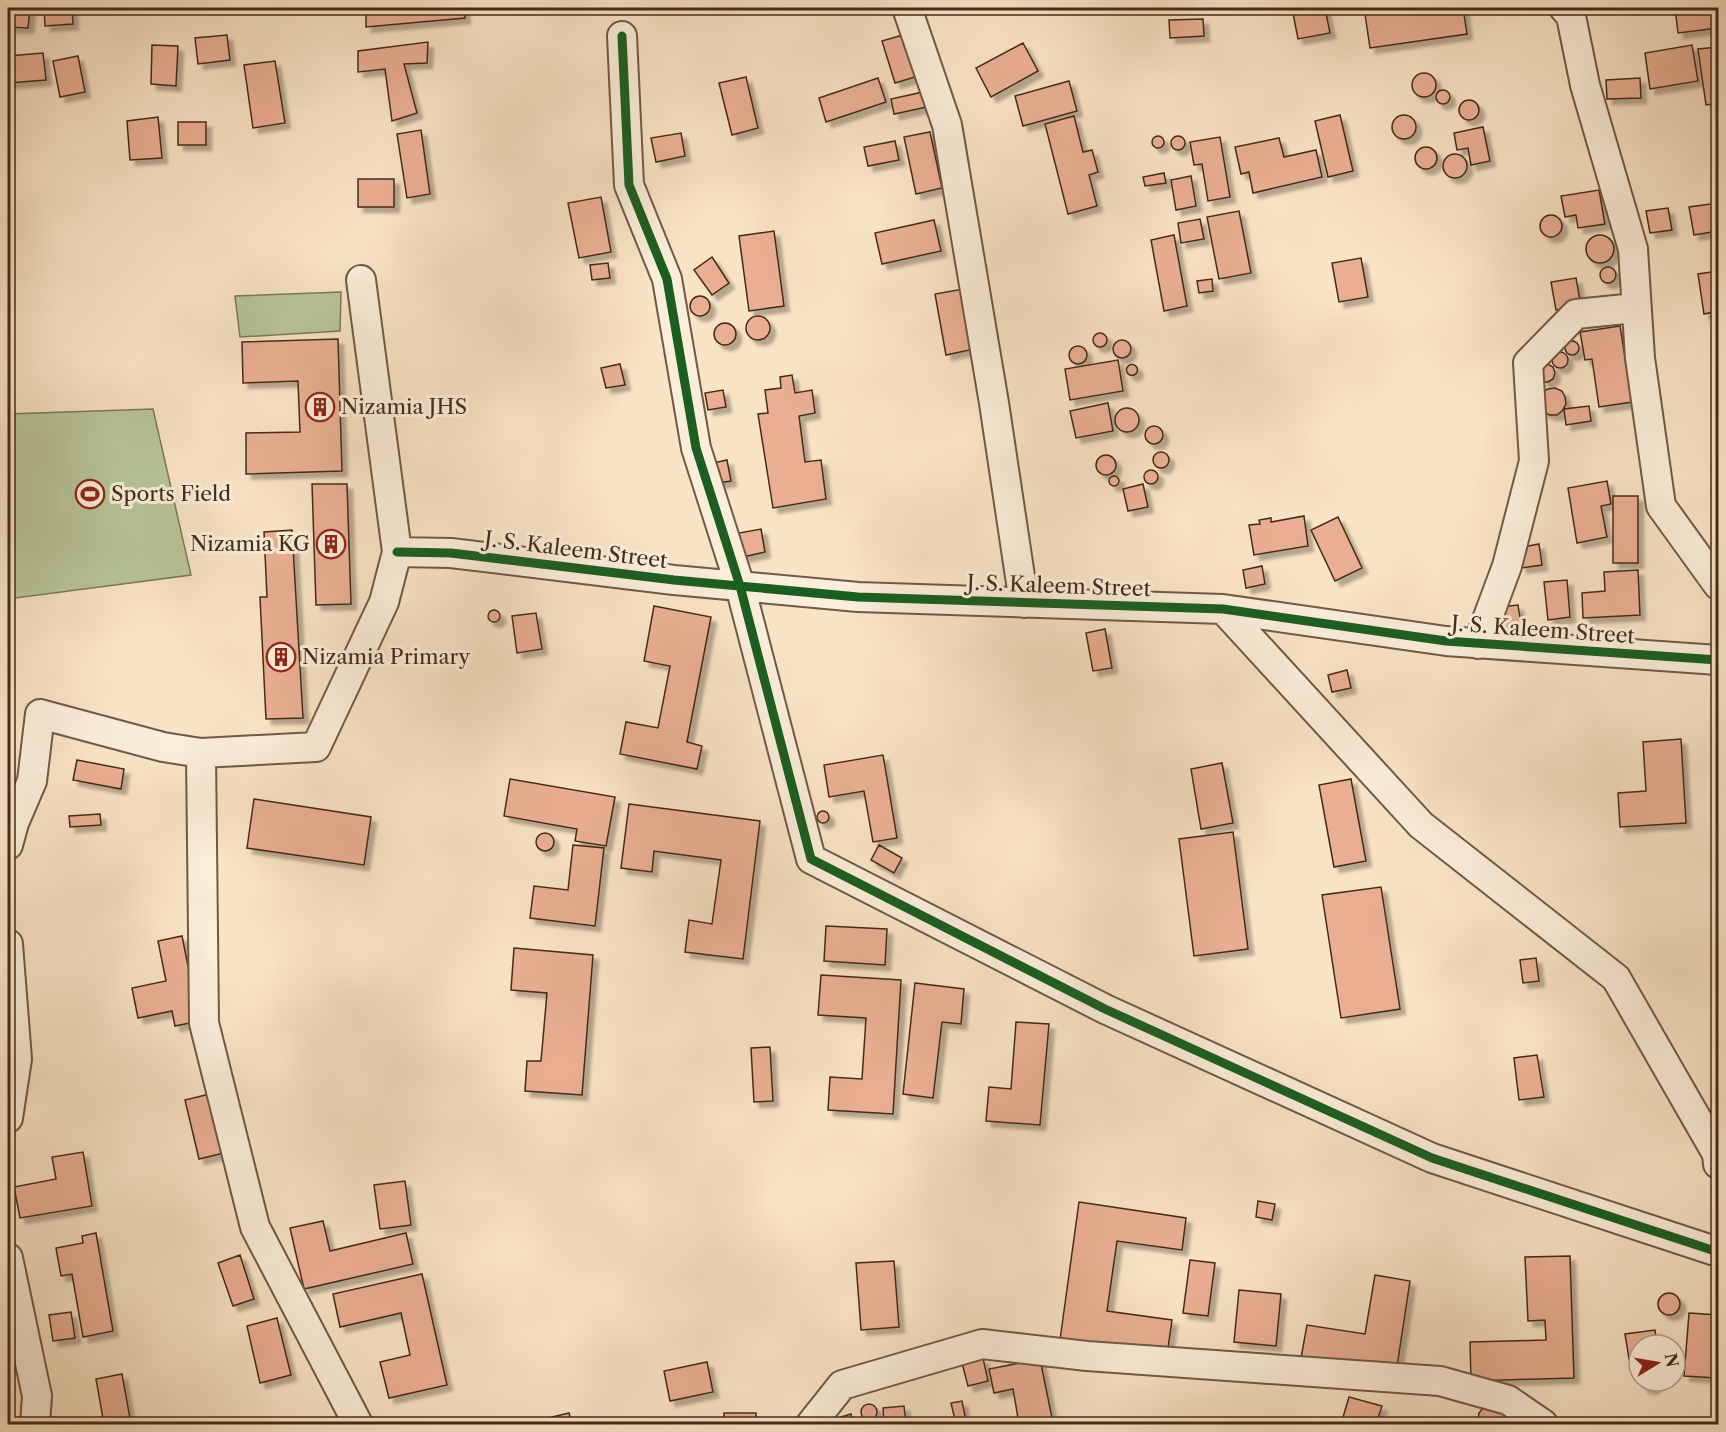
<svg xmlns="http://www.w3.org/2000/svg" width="1726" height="1432" viewBox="0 0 1726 1432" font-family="'Libre Caslon Text',serif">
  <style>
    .green { fill: #b7c599; stroke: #7e7858; stroke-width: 1.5 }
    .building { fill: #eaaf92; stroke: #442b18; stroke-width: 1.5; filter: url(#shadow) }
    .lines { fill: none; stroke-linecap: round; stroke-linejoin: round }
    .minor-casing { stroke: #715943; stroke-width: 32 }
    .minor { stroke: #faedd9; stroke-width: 28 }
    .cycleway-casing { stroke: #faedd9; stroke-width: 13 }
    .cycleway { stroke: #1b5e20; stroke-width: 9 }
    .labels { text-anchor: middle; stroke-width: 6; stroke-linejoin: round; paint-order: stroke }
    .poi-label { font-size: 21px; fill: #442b18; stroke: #faedd9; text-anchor: start }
    .street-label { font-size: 21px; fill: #442b18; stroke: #faedd9 }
  </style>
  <defs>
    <filter id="shadow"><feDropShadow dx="5.5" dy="5.5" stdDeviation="1.5" flood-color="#0004"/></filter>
  </defs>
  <rect width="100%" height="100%" fill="#f8e3c4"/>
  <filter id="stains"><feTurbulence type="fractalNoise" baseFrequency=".00333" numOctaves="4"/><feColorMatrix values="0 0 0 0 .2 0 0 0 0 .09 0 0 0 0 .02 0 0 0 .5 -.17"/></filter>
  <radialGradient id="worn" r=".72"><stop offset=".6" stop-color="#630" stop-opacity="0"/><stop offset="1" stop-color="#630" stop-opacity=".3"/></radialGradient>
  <path class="green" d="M341 292 340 331 240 337 235 296Z
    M153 409 191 575 8 599V414Z"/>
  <path class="building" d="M8 8H30L28 28 8 27Z
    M44 8H72L73 24 45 26Z
    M366 8H464L465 18 366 27Z
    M1292 8H1325L1330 33 1298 39Z
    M1412 8H1463L1467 34 1370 48 1365 14Z
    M1675 8H1718V28L1678 33Z
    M1203 19 1204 36 1170 38 1169 20Z
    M906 34 918 76 895 83 882 41Z
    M227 35 230 60 198 64 195 38Z
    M428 42 427 63 404 64 417 113 392 121 385 69 358 72V51Z
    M1023 43 1038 71 991 97 976 68Z
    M152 45 178 46 176 86 151 84Z
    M1692 45 1698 81 1650 89 1645 53Z
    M1717 47 1718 103 1706 105 1698 49Z
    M43 53 46 80 8 83V56Z
    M78 56 85 92 60 97 53 61Z
    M275 61 285 123 253 128 244 65Z
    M1412 85a12 12 0 1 1 24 0a12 12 0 1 1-24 0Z
    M746 77 758 128 732 135 719 83Z
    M878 78 886 102 826 122 819 98Z
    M1640 78 1641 98 1607 99 1606 80Z
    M1069 81 1077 111 1023 126 1015 96Z
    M1436 97a7 7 0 1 1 14 0a7 7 0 1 1-14 0Z
    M923 92 927 107 894 114 891 99Z
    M1459 110a10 10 0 1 1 20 0a10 10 0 1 1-20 0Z
    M1340 115 1353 171 1328 177 1315 121Z
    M1392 127a12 12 0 1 1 24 0a12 12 0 1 1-24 0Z
    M1074 116 1083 152 1092 150 1098 172 1089 175 1097 206 1068 214 1045 124Z
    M158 117 162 158 130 160 127 121Z
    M178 122H206V145H178Z
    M1483 127 1490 161 1471 165 1468 148 1457 150 1454 133Z
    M421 130 430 194 407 198 397 134Z
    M930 132 942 188 916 194 904 137Z
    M681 133 685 156 656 162 651 138Z
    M1152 142a6 6 0 1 1 12 0a6 6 0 1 1-12 0Z
    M1171 143a7 7 0 1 1 14 0a7 7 0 1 1-14 0Z
    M1220 137 1230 197 1208 201 1202 164 1194 165 1190 142Z
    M1279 138 1284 157 1316 150 1322 177 1253 193 1249 172 1241 174 1235 147Z
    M895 141 899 160 868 166 864 147Z
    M1415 158a11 11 0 1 1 22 0a11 11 0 1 1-22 0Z
    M1443 166a12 12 0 1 1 24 0a12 12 0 1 1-24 0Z
    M1164 173 1166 183 1145 186 1143 177Z
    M1191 176 1196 206 1176 210 1171 180Z
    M358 179H394V207H358Z
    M1599 190 1605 224 1578 228 1576 215 1565 217 1561 196Z
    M601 197 611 252 579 258 568 203Z
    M1718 203V231L1694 235 1689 207Z
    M1668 208 1672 230 1650 233 1646 211Z
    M1239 211 1251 273 1219 279 1207 217Z
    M1540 226a11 11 0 1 1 22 0a11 11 0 1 1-22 0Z
    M1200 219 1204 239 1181 243 1178 223Z
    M934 220 941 251 882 264 875 233Z
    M774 231 784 306 749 311 739 236Z
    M1174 235 1187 306 1164 311 1151 240Z
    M1586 249a14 14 0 1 1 28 0a14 14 0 1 1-28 0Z
    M712 257 729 283 712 295 694 270Z
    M1361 258 1368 297 1339 302 1332 263Z
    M608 263 610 278 592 280 590 265Z
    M1600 275a8 8 0 1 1 16 0a8 8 0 1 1-16 0Z
    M1718 271V311L1704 314 1698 274Z
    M1576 278 1581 306 1556 310 1551 282Z
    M1212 279 1213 291 1199 293 1197 281Z
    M963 289 974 349 946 355 935 294Z
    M690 306a10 10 0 1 1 20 0a10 10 0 1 1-20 0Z
    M746 328a12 12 0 1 1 24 0a12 12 0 1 1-24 0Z
    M714 334a11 11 0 1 1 22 0a11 11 0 1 1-22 0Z
    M1620 326 1632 402 1599 407 1592 359 1585 360 1580 332Z
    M1093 340a7 7 0 1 1 14 0a7 7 0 1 1-14 0Z
    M338 339 342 471 246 474V433L300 432 298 381 243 383 242 342Z
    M1113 349a9 9 0 1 1 18 0a9 9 0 1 1-18 0Z
    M1565 348a7 7 0 1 1 14 0a7 7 0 1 1-14 0Z
    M1069 355a9 9 0 1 1 18 0a9 9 0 1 1-18 0Z
    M1552 360a8 8 0 1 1 16 0a8 8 0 1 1-16 0Z
    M1118 360 1123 391 1070 400 1065 369Z
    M620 364 625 385 606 388 601 368Z
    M1542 364H1548L1553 367 1555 373 1553 379 1548 382H1542Z
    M1126.5 370a5.5 5.5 0 1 1 11 0a5.5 5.5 0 1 1-11 0Z
    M792 375 795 393 812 390 815 413 799 416 805 462 821 460 826 499 773 508 758 414 768 413 765 390 781 388 780 377Z
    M1555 388 1562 391 1565 397 1566 404 1562 411 1557 415H1550L1543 412 1542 392 1548 389Z
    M723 390 726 407 708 410 705 393Z
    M1108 403 1113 431 1076 438 1070 411Z
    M1589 406 1591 421 1566 425 1564 409Z
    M1115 420a12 12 0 1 1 24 0a12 12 0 1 1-24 0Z
    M1145 435a9 9 0 1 1 18 0a9 9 0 1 1-18 0Z
    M1153 460a8 8 0 1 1 16 0a8 8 0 1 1-16 0Z
    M1096 465a10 10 0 1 1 20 0a10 10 0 1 1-20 0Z
    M727 460 731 481 717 483 713 463Z
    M1144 477a7 7 0 1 1 14 0a7 7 0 1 1-14 0Z
    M1109 481a5 5 0 1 1 10 0a5 5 0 1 1-10 0Z
    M1607 481 1611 504 1601 506 1607 537 1577 543 1568 488Z
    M312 484H347L351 604 316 605Z
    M1143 484 1148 507 1128 511 1123 489Z
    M1613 496H1638V563H1613Z
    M1304 516 1308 546 1254 555 1249 525 1260 524 1259 520 1271 518V522Z
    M1338 517 1362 568 1335 581 1311 530Z
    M761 529 765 552 743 557 739 533Z
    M292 530 303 718 266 719 260 597H267L264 532Z
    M1539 544 1542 565 1521 568 1518 548Z
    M1262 566 1265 584 1246 588 1243 570Z
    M1638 570 1640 615 1583 618 1582 593 1605 591 1604 572Z
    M1567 580 1570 617 1548 620 1544 582Z
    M1518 605 1522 630 1503 632 1500 607Z
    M654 606 711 617 687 742 702 746 697 769 620 754 626 722 658 728 670 666 644 661Z
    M488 616a6 6 0 1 1 12 0a6 6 0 1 1-12 0Z
    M536 613 542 649 517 653 512 616Z
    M1105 629 1112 668 1093 671 1086 633Z
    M1347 670 1351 688 1332 692 1328 675Z
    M1681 739 1686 823 1620 827 1618 793 1646 791 1643 742Z
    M883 755 897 838 873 842 864 791 829 797 824 765Z
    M77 760 124 769 121 789 73 780Z
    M1222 763 1233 823 1201 829 1191 769Z
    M510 779 615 797 606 846 575 841 577 829 504 816Z
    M1351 779 1366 861 1334 867 1319 785Z
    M254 799 371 817 364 865 247 848Z
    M629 804 760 821 743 959 685 952 689 920 712 924 721 860 654 851 652 872 621 868Z
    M817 817a6 6 0 1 1 12 0a6 6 0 1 1-12 0Z
    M100 814 101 825 70 827 69 816Z
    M1233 832 1248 949 1194 956 1179 839Z
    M536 842a9 9 0 1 1 18 0a9 9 0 1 1-18 0Z
    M573 845 604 848 595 926 530 918 534 886 568 890Z
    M879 845 902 858 894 873 871 860Z
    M1381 887 1400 1009 1341 1018 1322 895Z
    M826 926 887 929 885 965 824 961Z
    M182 936 199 1021 175 1026 172 1011 138 1018 132 988 166 981 158 941Z
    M514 948 593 955 582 1095 525 1091 527 1061H541L547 993 511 990Z
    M1536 958 1539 981 1523 983 1520 960Z
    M821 975 901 980 893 1114 828 1110 830 1077 862 1079 866 1018 818 1015Z
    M915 983 964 989 961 1024 942 1022 933 1098 903 1094Z
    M1016 1022 1049 1024 1040 1125 986 1121 989 1087 1011 1089Z
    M770 1047 773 1101 754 1102 751 1048Z
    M1537 1055 1544 1097 1519 1100 1514 1058Z
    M218 1092 232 1151 199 1159 185 1100Z
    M83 1152 92 1206 20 1218 14 1187 56 1179 52 1157Z
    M405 1181 411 1225 380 1229 374 1185Z
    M1258 1201 1275 1204 1272 1220 1256 1217Z
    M1079 1202 1186 1218 1182 1250 1117 1241 1107 1311 1172 1320 1167 1355 1060 1340Z
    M323 1221 330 1251 406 1233 413 1264 304 1289 290 1228Z
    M96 1233 113 1331 83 1337 72 1274 61 1276 56 1248 83 1243 82 1236Z
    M240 1255 254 1299 233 1306 218 1263Z
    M1570 1256 1574 1378 1471 1381 1470 1342 1546 1340 1545 1320 1528 1321 1525 1257Z
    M1190 1260 1215 1263 1208 1316 1183 1313Z
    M894 1261 899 1327 861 1330 856 1263Z
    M422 1274 447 1385 389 1398 380 1362 410 1355 401 1313 340 1327 333 1294Z
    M1375 1275 1410 1281 1396 1373 1301 1358 1307 1325 1365 1334Z
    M1239 1290 1281 1294 1276 1346 1234 1342Z
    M1658 1304a11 11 0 1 1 22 0a11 11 0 1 1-22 0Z
    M71 1312 75 1338 53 1341 49 1315Z
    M1689 1313 1718 1315V1378L1684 1376Z
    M277 1318 291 1375 260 1383 247 1326Z
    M1655 1330 1657 1345H1639V1358L1629 1359 1625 1334Z
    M983 1358 988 1381 968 1386 962 1363Z
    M1040 1359 1052 1418 1019 1424 1013 1389 994 1393 989 1369Z
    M707 1362 713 1392 670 1401 664 1371Z
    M122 1374 131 1424H104L96 1379Z
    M1660 1381 1656 1386 1650 1389 1643 1387 1639 1381Z
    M1349 1397 1382 1406 1376 1424H1341Z
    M962 1401 966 1421 980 1418 982 1424H956L951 1403Z
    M861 1412a8 8 0 1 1 16 0a8 8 0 1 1-16 0Z
    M904 1406 906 1424H884L883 1408Z
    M1483 1408 1503 1409 1505 1416 1504 1424H1480L1478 1421 1479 1413Z
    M569 1413 572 1424H549L548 1418Z
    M724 1413H756V1424H724Z
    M851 1414 853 1424H832L831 1420Z
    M658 1420 665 1421 668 1424H650Z"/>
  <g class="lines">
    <g class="minor-casing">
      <path id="minor" d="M907 8 947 125 994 403 1024 603
        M1564 8 1571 16 1585 85 1633 249 1640 358 1661 506 1718 585
        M622 36 629 185 667 279 696 448 740 586 811 859 1105 1009 1432 1158 1718 1252
        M397 552 451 553 674 580 858 597 1223 609 1446 641 1718 660
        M1223 609 1421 825 1616 978 1717 1154 1718 1164
        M1478 644 1507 566 1534 461 1528 363 1576 314 1635 308
        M201 753 204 1023 255 1227 358 1424
        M8 845 14 823 32 781 40 714 163 747 201 753 316 747 384 602 397 552 361 280
        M8 944 17 1059 8 1118
        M8 1258 37 1396 35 1424
        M811 1424 842 1385 982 1344 1087 1356 1440 1381 1508 1400 1543 1424"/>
    </g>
    <use href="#minor" class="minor"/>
    <g class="cycleway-casing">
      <path id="cycleway" d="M622 36 629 185 667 279 696 448 740 586 811 859 1105 1009 1432 1158 1718 1252
        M397 552 451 553 674 580 858 597 1223 609 1446 641 1718 660"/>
    </g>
    <use href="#cycleway" class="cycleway"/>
  </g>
  <defs>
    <g id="building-ring" transform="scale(1.5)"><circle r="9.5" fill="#faedd9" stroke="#8f2418" stroke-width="1.5"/><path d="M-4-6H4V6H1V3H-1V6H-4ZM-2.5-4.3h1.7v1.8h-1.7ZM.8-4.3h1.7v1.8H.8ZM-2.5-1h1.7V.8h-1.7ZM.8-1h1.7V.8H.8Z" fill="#8f2418"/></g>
    <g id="stadium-ring" transform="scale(1.5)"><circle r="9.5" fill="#faedd9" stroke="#8f2418" stroke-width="1.5"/><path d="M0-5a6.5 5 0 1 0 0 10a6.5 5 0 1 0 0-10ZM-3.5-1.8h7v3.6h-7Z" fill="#8f2418"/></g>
  </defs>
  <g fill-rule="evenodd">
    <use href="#building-ring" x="320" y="407"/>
    <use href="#stadium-ring" x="90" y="494"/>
    <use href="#building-ring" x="331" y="544"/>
    <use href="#building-ring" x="281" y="657"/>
  </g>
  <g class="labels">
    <g class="poi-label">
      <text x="341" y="414">Nizamia JHS</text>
      <text x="111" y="501">Sports Field</text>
      <text x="310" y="551" text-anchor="end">Nizamia KG</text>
      <text x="302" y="664">Nizamia Primary</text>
    </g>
    <g class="street-label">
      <text transform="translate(576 550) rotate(7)" y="7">J. S. Kaleem Street</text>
      <text transform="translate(1059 586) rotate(2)" y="7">J. S. Kaleem Street</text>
      <text transform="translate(1543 630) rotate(4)" y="7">J. S. Kaleem Street</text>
    </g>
  </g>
  <rect width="1726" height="1432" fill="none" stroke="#f8e3c4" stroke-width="30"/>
  <rect x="9" y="9" width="1708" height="1414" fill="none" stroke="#442b18" stroke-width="3"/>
  <rect x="15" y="15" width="1696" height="1402" fill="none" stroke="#442b18" stroke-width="1.5"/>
  <g transform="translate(1657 1363) rotate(79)"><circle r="28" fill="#faedd9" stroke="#b19f8c" stroke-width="1.5"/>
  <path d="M0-4.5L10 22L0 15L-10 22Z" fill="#8f2418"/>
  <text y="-9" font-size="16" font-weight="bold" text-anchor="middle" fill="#442b18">N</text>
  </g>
  <rect width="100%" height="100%" filter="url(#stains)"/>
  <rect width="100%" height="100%" fill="url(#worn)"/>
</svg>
